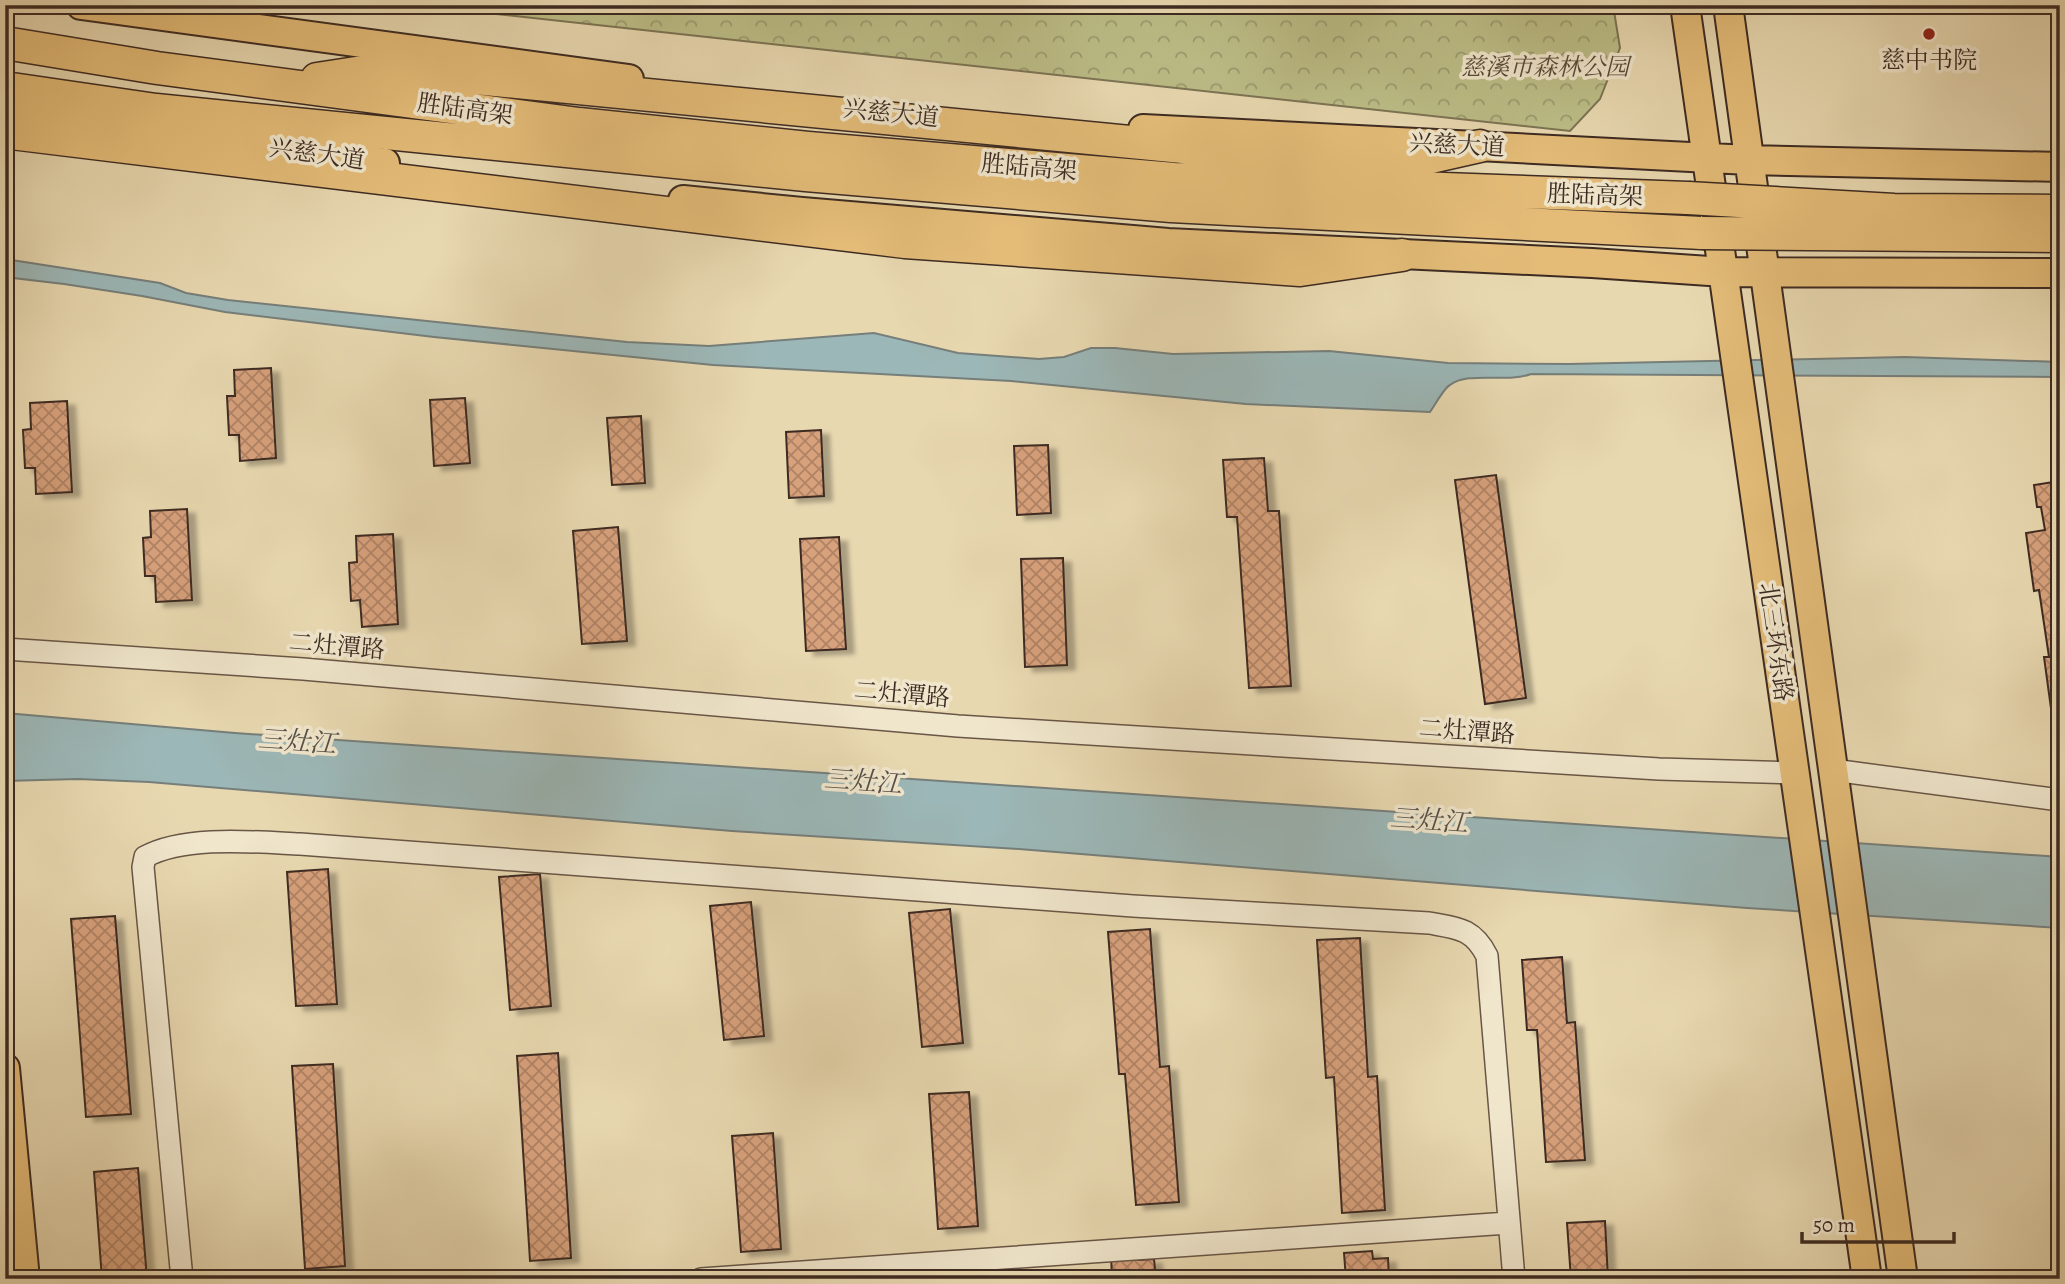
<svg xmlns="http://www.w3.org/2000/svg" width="2065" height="1284" viewBox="0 0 2065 1284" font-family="Alegreya,'Noto Serif SC',serif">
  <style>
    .park { fill: url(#park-crowns); stroke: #7c7454; stroke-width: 2 }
    .garden { fill: #bcbd87; stroke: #7c7454; stroke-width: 2 }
    .water { fill: #9cb7b7; stroke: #767f7b; stroke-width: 2 }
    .building { fill: url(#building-cross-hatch); stroke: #3d2b22; stroke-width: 2; filter: url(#shadow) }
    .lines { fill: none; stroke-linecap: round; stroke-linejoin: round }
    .minor-casing { stroke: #685646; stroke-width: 24 }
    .major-casing { stroke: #3d2b22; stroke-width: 32 }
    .highway-casing { stroke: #3d2b22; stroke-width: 35 }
    .minor { stroke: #f0e6cc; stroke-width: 21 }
    .major { stroke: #e4bc78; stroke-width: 28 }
    .highway { stroke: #e4bc78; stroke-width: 32 }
    .highway-bridge-casing { stroke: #3d2b22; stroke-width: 35; stroke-linecap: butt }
    .highway-bridge { stroke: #e4bc78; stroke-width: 32 }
    .poi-dot { fill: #8f2418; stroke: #f0e6cc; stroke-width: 2.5 }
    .labels { text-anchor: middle; stroke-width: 7; stroke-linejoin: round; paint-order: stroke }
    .poi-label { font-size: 24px; fill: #3d2b22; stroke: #f0e6cc }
    .park-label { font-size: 24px; font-style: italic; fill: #564836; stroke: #f0e6cc }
    .street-label { font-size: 24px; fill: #3d2b22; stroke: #f0e6cc }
    .water-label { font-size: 26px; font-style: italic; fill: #554e47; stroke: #f0e6cc }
  </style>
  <defs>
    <pattern id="park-crowns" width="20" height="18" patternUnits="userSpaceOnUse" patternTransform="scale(1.75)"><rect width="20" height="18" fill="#bcbd87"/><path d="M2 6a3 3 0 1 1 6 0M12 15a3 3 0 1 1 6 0" fill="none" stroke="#9a9a6e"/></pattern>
    <pattern id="building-cross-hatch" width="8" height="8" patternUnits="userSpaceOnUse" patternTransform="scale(1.75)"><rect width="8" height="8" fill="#d7a17c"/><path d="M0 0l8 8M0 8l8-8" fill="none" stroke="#b08365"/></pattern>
    <filter id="shadow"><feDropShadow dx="8" dy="4.5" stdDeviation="2" flood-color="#0004"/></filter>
  </defs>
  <rect width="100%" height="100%" fill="#e8d8b0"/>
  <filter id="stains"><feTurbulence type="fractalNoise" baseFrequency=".00286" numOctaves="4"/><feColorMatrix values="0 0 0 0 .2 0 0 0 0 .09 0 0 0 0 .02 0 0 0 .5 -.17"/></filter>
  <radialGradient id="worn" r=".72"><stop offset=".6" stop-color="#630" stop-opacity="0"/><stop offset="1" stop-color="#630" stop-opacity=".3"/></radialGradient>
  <path class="park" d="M414 5H1613L1620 48 1600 99 1570 131Z"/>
  <path class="garden" d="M1798 5H1882L1799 13Z"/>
  <path class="water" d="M5 259 160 283 186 293 228 300 627 342 709 346 874 333 958 353 1039 359 1064 357 1091 348H1115L1173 354 1329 351 1448 363 1569 364 1905 357 2060 362V377L1531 374C1507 383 1468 371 1450 385 1444 388 1435 405 1430 412L1246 404 1011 381 713 365 434 337 225 312 142 296 64 284 5 277Z
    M5 713 235 733 2060 857V928L1747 908 1019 849 732 831 149 782 78 779 5 781Z"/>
  <path class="building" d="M271 368 276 458 240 461 239 435H229L227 396H235L234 370Z
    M465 398 470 463 434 466 430 400Z
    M67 401 72 492 36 494 35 468H25L23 430 31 429 30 403Z
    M641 416 645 483 612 485 607 418Z
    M821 430 824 496 789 498 786 432Z
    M1048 445 1051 513 1017 515 1014 446Z
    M1264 458 1268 511H1279L1291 686 1249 688 1237 517H1227L1223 460Z
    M1496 475 1526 698 1485 704 1455 480Z
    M2060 481V715L2052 716 2044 657H2049L2039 590 2034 591 2026 533 2045 530 2041 507H2037L2034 485Z
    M187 509 192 600 156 602 155 576H145L143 538 151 537 150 511Z
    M618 527 627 641 582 644 573 531Z
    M393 534 398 624 362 627 360 600 351 601 349 563 357 562 356 536Z
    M839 537 846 649 806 651 800 539Z
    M1063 558 1067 665 1025 667 1021 559Z
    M328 869 337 1004 296 1006 287 872Z
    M540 874 551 1006 510 1010 499 877Z
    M751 902 764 1036 724 1040 710 906Z
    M950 909 963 1043 922 1047 909 913Z
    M115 916 131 1114 86 1117 71 919Z
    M1150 929 1160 1067 1169 1066 1179 1202 1136 1205 1125 1074H1119L1108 932Z
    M1360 938 1368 1077 1377 1076 1385 1210 1342 1213 1334 1077 1326 1078 1317 940Z
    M1562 957 1567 1023 1575 1022 1585 1160 1546 1162 1537 1030H1527L1522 960Z
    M558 1053 571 1258 530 1261 517 1056Z
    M333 1064 345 1266 305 1269 292 1066Z
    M969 1092 978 1226 938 1229 929 1094Z
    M773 1133 781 1249 741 1252 732 1136Z
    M138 1168 147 1279H102L94 1172Z
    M1605 1221 1608 1279H1571L1567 1223Z
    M1372 1251 1373 1259 1388 1258 1389 1279H1346L1344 1253Z
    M1139 1253V1260L1154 1259 1156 1279H1112L1111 1254Z"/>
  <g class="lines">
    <g class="minor-casing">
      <path id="minor" d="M5 649 303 669 958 726 1659 769 1795 773
        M1833 770 2060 800
        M182 1279 143 867 145 857C184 835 256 842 300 844L1133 906 1429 923C1457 928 1473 928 1487 956L1514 1279
        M701 1279 1508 1223"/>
    </g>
    <g class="major-casing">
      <path id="major" d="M81 5 629 79
        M1685 5 1867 1279
        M1728 5 1903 1279
        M5 108 147 132 385 163
        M1143 129 1749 160 2060 167
        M683 200 802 212 1168 243 1592 263 1724 272 2060 273
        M5 1068 25 1279"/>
    </g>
    <g class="highway-casing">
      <path id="highway" d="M5 43 157 68 579 124 808 148 1174 179 1688 198
        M317 79 382 69 1387 167 1480 146
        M5 88 156 110 806 175 1171 206 1702 233
        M5 130 11 133 905 242 1300 270 1402 255"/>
    </g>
    <use href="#minor" class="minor"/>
    <use href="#major" class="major"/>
    <use href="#highway" class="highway"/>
    <g class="highway-bridge-casing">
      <path id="highway-bridge" d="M1688 198 1894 210 2060 211
        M1702 233 2060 236"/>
    </g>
    <use href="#highway-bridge" class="highway-bridge"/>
  </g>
  <circle class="poi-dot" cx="1929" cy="34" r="7"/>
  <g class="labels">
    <g class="poi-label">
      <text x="1929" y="68">慈中书院</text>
    </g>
    <g class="park-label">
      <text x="1545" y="75">慈溪市森林公园</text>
    </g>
    <g class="street-label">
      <text transform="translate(465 109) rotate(8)" y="8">胜陆高架</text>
      <text transform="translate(891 113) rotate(6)" y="8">兴慈大道</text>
      <text transform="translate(1457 145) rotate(3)" y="8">兴慈大道</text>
      <text transform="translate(317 154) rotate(8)" y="8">兴慈大道</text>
      <text transform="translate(1029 167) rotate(5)" y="8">胜陆高架</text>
      <text transform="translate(1595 195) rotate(2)" y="8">胜陆高架</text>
      <text transform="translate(1776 642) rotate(82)" y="8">北三环东路</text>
      <text transform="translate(337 646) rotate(5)" y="8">二灶潭路</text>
      <text transform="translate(902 694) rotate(5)" y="8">二灶潭路</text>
      <text transform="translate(1467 731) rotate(4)" y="8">二灶潭路</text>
    </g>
    <g class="water-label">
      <text transform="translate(297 741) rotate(4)" y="9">三灶江</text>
      <text transform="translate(863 781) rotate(4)" y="9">三灶江</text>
      <text transform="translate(1429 820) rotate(4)" y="9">三灶江</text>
    </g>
  </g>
  <rect width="2065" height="1284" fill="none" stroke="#e8d8b0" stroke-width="28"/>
  <rect x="7" y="7" width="2051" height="1270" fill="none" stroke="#3d2b22" stroke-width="3.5"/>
  <rect x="14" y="14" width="2037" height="1256" fill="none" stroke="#3d2b22" stroke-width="2"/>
  <path d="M1802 1232v10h152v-10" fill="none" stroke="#3d2b22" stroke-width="3.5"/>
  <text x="1813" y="1232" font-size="21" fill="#3d2b22" stroke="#f0e6cc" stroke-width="5" paint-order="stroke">50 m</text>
  <rect width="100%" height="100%" filter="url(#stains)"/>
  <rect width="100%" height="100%" fill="url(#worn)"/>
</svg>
